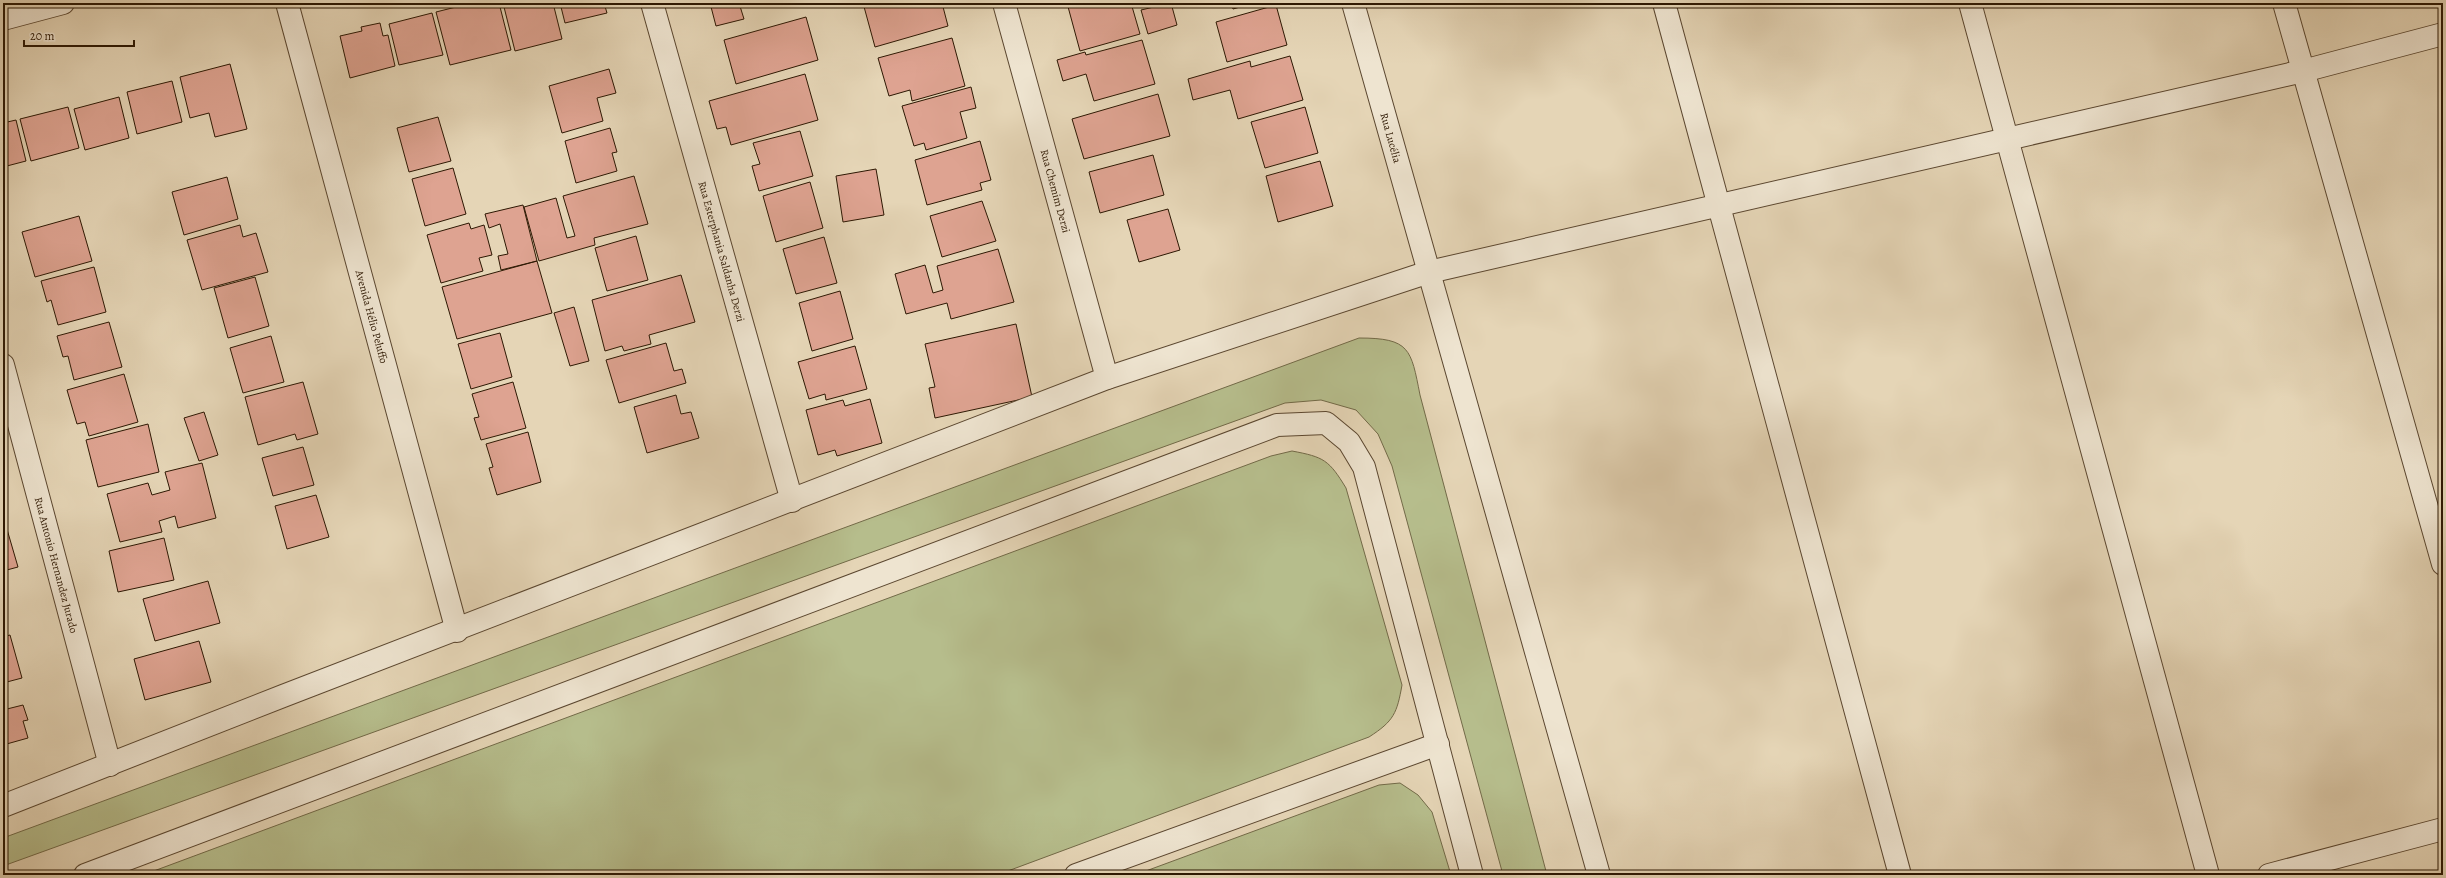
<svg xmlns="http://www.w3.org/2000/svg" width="2446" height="878" viewBox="0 0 2446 878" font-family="Alegreya,serif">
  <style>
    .green { fill: #b6bd8c; stroke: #726a48 }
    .building { fill: #dea391; stroke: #2d1803 }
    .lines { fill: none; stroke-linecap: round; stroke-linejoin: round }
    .street-casing { stroke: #5b4730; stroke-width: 24 }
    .street { stroke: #eee4d0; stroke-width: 22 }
    .labels { text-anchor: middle; stroke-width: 3; stroke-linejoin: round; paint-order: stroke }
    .street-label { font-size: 11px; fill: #2d1803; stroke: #eee4d0 }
  </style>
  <rect width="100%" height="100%" fill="#e5d5b6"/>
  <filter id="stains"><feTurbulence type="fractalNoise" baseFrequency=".005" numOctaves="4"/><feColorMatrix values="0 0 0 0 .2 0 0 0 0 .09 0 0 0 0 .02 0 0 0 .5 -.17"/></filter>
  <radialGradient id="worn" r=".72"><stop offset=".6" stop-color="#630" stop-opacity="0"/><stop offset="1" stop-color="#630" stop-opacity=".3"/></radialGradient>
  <path class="green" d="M1359 338C1410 338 1411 349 1420 395L1547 875H1503L1392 466 1378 434 1356 410 1321 400 1285 403 3 866V838Z
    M1292 451C1324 457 1329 460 1346 488L1402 685C1397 713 1394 721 1369 737L997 875H143L1271 456Z
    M1400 783 1418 795 1432 812 1451 875H1135L1379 785Z"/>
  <path class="building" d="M459 3H499L511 50 450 65 436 12 460 6Z
    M503 3H553L562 39 515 51Z
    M560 3H604L607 13 565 23Z
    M710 3H739L744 19 716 26Z
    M863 3H942L948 26 875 47Z
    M1067 3H1131L1140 34 1080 51Z
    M1171 3 1177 25 1148 34 1141 10Z
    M1231 3H1254L1233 9Z
    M1276 5 1287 45 1227 62 1216 22Z
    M432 13 443 55 399 65 389 24Z
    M806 17 818 60 736 84 724 40Z
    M380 23 383 36 388 35 395 66 350 78 340 36 362 31 361 27Z
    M952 38 965 86 912 101 910 90 889 96 878 58Z
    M1142 40 1155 84 1094 101 1086 74 1063 81 1057 60 1085 52 1086 55Z
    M1290 56 1303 100 1238 119 1230 90 1193 100 1188 79 1250 61 1251 67Z
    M230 64 247 129 215 137 209 113 190 118 180 77Z
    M609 69 616 93 597 98 603 121 562 133 549 86Z
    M805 74 818 120 731 145 726 127 717 129 709 101Z
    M172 81 182 122 137 134 127 92Z
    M971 87 976 108 960 112 967 138 926 150 924 143 914 146 902 106Z
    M1158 94 1170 136 1084 159 1072 119Z
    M119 97 129 138 85 150 74 109Z
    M68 107 79 148 31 161 20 119Z
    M1305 107 1318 153 1265 168 1251 122Z
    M438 117 451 161 409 172 397 128Z
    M16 120 26 161 3 167V123Z
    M610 128 617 152 612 153 617 171 576 183 565 141Z
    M800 131 813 176 759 191 752 166 760 164 753 143Z
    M980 141 991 180 980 183 982 190 927 205 915 160Z
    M1153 155 1164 195 1100 213 1089 172Z
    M1320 161 1333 206 1278 222 1266 176Z
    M453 168 466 214 425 226 412 179Z
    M876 169 884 215 843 222 836 176Z
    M634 176 648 224 594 238 595 245 539 261 524 207 556 198 567 238 575 236 563 196Z
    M227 177 238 219 184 235 172 192Z
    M810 182 823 228 776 242 763 196Z
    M982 201 996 241 942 257 930 216Z
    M523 205 537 261 501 270 498 256 508 254 500 224 489 228 485 214Z
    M1168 209 1180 250 1139 262 1127 220Z
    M79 216 92 261 35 277 22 232Z
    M469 223 471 229 484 225 492 255 479 258 483 271 441 283 427 235Z
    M240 225 243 237 256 233 268 272 202 290 187 240Z
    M636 236 648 280 607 291 595 248Z
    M824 237 837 283 796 294 783 249Z
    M998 249 1014 302 951 319 947 303 906 314 895 274 925 265 933 293 943 290 937 266Z
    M537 261 552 313 457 339 442 287Z
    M94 267 106 312 58 325 51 300 47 302 41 281Z
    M681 275 695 322 649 335 651 344 624 351 622 346 605 351 592 300Z
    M255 277 269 326 228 338 214 288Z
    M840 291 853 339 812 351 799 303Z
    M574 307 589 361 570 366 554 313Z
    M109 322 122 367 74 380 68 356 63 357 57 336Z
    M1016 324 1032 397 935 418 929 388 935 387 925 344Z
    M500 333 512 377 471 389 458 344Z
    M271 336 284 382 243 393 230 348Z
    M666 343 674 371 682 369 686 383 619 403 606 360Z
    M855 346 867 389 826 400 825 394 809 399 798 362Z
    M124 374 138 422 89 436 85 422 77 424 67 390Z
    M303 382 318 434 297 440 295 434 258 445 245 397Z
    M513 382 526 428 481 440 474 418 479 417 472 394Z
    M676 395 681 414 691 412 699 438 647 453 634 407Z
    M870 399 882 443 837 456 835 450 818 455 806 410 843 400 845 406Z
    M204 412 218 455 199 461 184 418Z
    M148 424 159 472 98 487 86 440Z
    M528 432 541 482 497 495 489 468 493 467 486 444Z
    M303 447 314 485 273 496 262 458Z
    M202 463 216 518 178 528 175 516 159 521 162 532 120 542 107 494 148 483 152 495 170 490 165 472Z
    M316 495 329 537 287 549 275 506Z
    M4 519 18 567 3 571V520Z
    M164 538 174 580 118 592 109 551Z
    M208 581 220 623 155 641 143 599Z
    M10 635 22 678 3 683V637Z
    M199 641 211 682 145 700 134 659Z
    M23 705 28 720 23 721 28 738 3 745V710Z"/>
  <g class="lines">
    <g class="street-casing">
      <g id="street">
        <path id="s1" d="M287 3 457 631"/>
        <path id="s2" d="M652 3 792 501"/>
        <path id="s3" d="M1004 3 1107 378"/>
        <path id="s4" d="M1353 3 1599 875"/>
        <path d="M1664 3 1900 875"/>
        <path d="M1970 3 2208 875"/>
        <path d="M2284 3 2443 564"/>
        <path d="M3 19 63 3"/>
        <path id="s5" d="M3 365 110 765"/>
        <path d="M3 806 283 696 1107 378 1429 272 2303 71 2443 34"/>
        <path d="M85 875 1277 425 1326 423 1349 442 1364 467 1472 875"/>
        <path d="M1076 875 1438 744"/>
        <path d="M2269 875 2443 829"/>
      </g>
    </g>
    <use href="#street" class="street"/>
  </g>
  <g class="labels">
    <g class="street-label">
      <text dy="4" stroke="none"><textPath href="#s4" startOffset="140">Rua Lucélia</textPath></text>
      <text dy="4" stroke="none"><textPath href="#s3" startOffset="195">Rua Chemim Derzi</textPath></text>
      <text dy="4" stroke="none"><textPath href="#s2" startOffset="258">Rua Esterphania Saldanha Derzi</textPath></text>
      <text dy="4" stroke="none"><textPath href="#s1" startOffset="325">Avenida Hélio Peluffo</textPath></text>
      <text dy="4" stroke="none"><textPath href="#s5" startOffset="207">Rua Antonio Hernandez Jurado</textPath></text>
    </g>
  </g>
  <rect width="2446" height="878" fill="none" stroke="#e5d5b6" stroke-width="16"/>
  <rect x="4" y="4" width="2438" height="870" fill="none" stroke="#2d1803" stroke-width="2"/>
  <rect x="8" y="8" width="2430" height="862" fill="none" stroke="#2d1803"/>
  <path d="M24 40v6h110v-6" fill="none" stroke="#2d1803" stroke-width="2"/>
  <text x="30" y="40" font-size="12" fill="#2d1803" stroke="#eee4d0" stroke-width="3" paint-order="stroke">20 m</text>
  <rect width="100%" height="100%" filter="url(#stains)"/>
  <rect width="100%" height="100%" fill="url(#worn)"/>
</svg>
